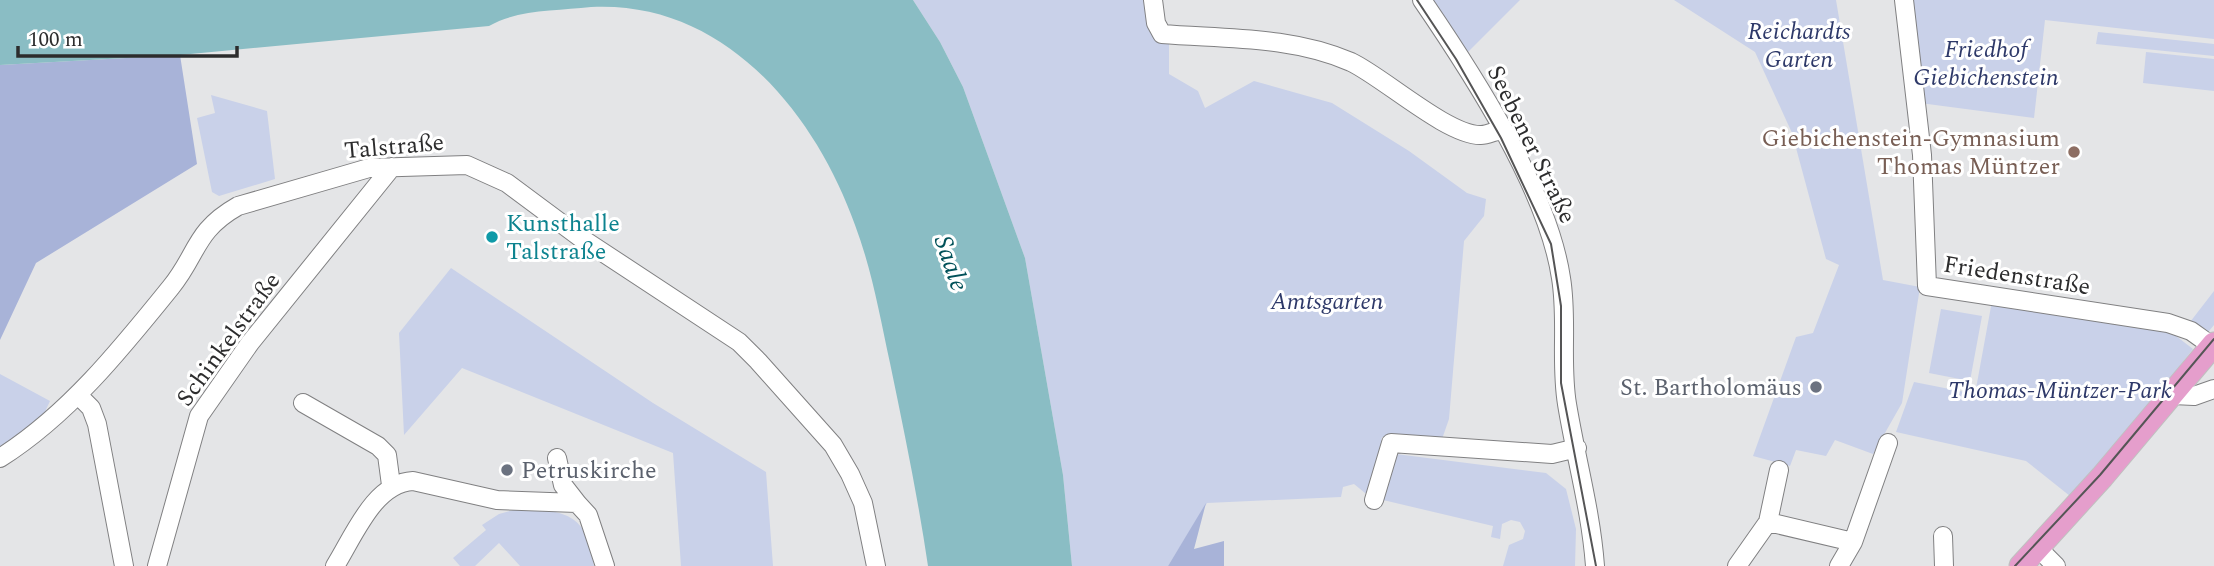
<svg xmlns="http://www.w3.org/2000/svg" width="2214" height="566" viewBox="0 0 2214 566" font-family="Spectral,serif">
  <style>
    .green { fill: #c9d1e9 }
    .forest { fill: #a8b3d8 }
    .water { fill: #8abdc4 }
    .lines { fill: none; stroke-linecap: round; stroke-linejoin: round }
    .minor-casing { stroke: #808082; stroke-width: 20 }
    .major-casing { stroke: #c0c0c0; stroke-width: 25 }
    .minor { stroke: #fff; stroke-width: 18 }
    .major { stroke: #e59ecc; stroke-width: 23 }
    .tram { stroke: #555556; stroke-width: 2 }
    .education-dot { fill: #8d6e63; stroke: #fff; stroke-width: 2.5 }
    .culture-dot { fill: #0f9aa8; stroke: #fff; stroke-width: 2.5 }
    .worship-dot { fill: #6b7280; stroke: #fff; stroke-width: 2.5 }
    .labels { text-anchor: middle; stroke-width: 6; stroke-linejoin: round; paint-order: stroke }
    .park-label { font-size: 24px; font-style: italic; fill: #2e3969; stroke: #fff }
    .education-label { font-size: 24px; fill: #785e54; stroke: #fff; text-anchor: end }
    .street-label { font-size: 24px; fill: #2c2c2d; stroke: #fff }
    .culture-label { font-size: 24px; fill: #0d838f; stroke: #fff; text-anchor: start }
    .worship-label { font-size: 24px; fill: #5b616d; stroke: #fff; text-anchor: end }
    .water-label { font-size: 26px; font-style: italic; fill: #015159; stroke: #fff }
  </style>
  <rect width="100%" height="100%" fill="#e4e5e7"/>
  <path class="green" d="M913 0H1149L1152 35 1169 41V74L1198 91 1205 108 1254 81 1332 103 1409 151 1467 193 1486 199 1484 216 1464 241 1449 419 1442 439 1382 437 1373 491 1365 493 1354 484 1343 487 1341 497 1207 503 1168 566H1072L1063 475 1025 258 963 87 940 42Z
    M1428 0H1520L1467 53Z
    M1674 0H1836L1883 280 1920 287 1902 403 1873 454 1835 440 1826 456 1796 450 1790 466 1753 456 1796 337 1813 333 1839 265 1826 259 1792 133 1755 52Z
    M1905 0H2214V39L2045 20 2034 118 1920 103Z
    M2098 32 2214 44V56L2096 44Z
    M2146 52 2214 59V91L2143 83Z
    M211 95 267 111 275 179 219 196 212 192 197 118 215 113Z
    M451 268 653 403 766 472 773 566H681L673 453 462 368 404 435 399 333Z
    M2214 291V325L2204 337 2187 326Z
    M1992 301 2163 326 2193 349 2075 500 2026 461 1896 432 1914 382 1975 394Z
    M1941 309 1982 316 1970 381 1929 373Z
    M0 374 50 401 43 416 0 447Z
    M1388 453 1546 473 1566 489 1576 529 1575 566H1503L1509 545 1523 539 1525 531 1520 522 1511 520 1502 524 1500 539 1491 537 1493 526 1383 500Z
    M517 509C563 510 588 512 594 566H520L499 543 475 566H460L453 558 486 530 482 525 499 514Z"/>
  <path class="forest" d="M180 55 197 164 36 263 0 340V65Z
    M1206 503 1194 549 1224 541V566H1168Z"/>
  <path class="water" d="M0 0H913L940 42 963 87 1025 258 1063 475 1072 566H928C918 498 904 431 890 363 880 317 872 270 855 225 815 113 724 0 591 7 558 11 518 9 489 26L180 55 0 65Z"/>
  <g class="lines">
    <g class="minor-casing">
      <path id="minor" d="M1153 0 1156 23 1162 34C1225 39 1292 36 1351 62 1383 77 1448 136 1481 135 1487 135 1495 131 1501 130
        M1422 0C1472 73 1548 190 1561 278 1568 320 1560 362 1567 404 1576 459 1591 511 1595 566
        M1904 0 1922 155 1927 286 2168 323 2191 331 2212 346
        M78 395 91 408 97 424 124 566
        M2173 395 2194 396 2214 389
        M303 403 378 446 387 455 391 485
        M0 458C68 415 121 349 171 287 198 254 194 231 238 206L369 168 467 165 507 183 581 238 739 342 758 361 833 445 850 474 863 503 876 566
        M557 458 563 485 577 503
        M1374 500 1391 443 1552 454 1577 448
        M1768 522 1779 470
        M1943 536 1944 566
        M2038 548 2056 566
        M157 566 199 416 250 343 392 167
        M335 566C354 536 374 483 413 481L497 500 577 503 588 515 605 566
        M1737 566 1768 522 1853 542
        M1839 566 1853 542 1888 443"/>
    </g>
    <g class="major-casing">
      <path id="major" d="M2021 566 2102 477 2214 344"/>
    </g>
    <use href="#minor" class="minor"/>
    <use href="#major" class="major"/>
    <path class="tram" d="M1417 0 1456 59 1501 138 1551 244 1561 306V383L1596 566
      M2015 566 2100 475 2214 339"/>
  </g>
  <circle class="education-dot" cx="2074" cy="152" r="7"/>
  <circle class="culture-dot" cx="492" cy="237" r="7"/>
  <g class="worship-dot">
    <circle cx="1816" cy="387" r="7"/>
    <circle cx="507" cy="470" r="7"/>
  </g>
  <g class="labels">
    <g class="park-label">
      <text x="1799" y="39">Reichardts<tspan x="1799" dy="28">Garten</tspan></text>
      <text x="1986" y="57">Friedhof<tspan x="1986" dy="28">Giebichenstein</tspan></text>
      <text x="1327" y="309">Amtsgarten</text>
      <text x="2060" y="398">Thomas-Müntzer-Park</text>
    </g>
    <g class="education-label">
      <text x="2060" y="146">Giebichenstein-Gymnasium<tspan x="2060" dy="28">Thomas Müntzer</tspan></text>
    </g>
    <g class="street-label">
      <text transform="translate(1532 144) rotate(64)" y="8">Seebener Straße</text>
      <text transform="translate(394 146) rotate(-5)" y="8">Talstraße</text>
      <text transform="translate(2017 275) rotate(9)" y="8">Friedenstraße</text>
      <text transform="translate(228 339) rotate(-54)" y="8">Schinkelstraße</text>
    </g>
    <g class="culture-label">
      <text x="506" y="231">Kunsthalle<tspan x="506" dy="28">Talstraße</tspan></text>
    </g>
    <g class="worship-label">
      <text x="1802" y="395">St. Bartholomäus</text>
      <text x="521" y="478" text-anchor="start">Petruskirche</text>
    </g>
    <g class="water-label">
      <text transform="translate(952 263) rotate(71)" y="9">Saale</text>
    </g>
  </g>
  <path d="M18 46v10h219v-10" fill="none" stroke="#2c2c2d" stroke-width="3.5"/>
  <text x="28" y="46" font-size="21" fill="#2c2c2d" stroke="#ffffff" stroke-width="5" paint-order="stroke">100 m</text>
</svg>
